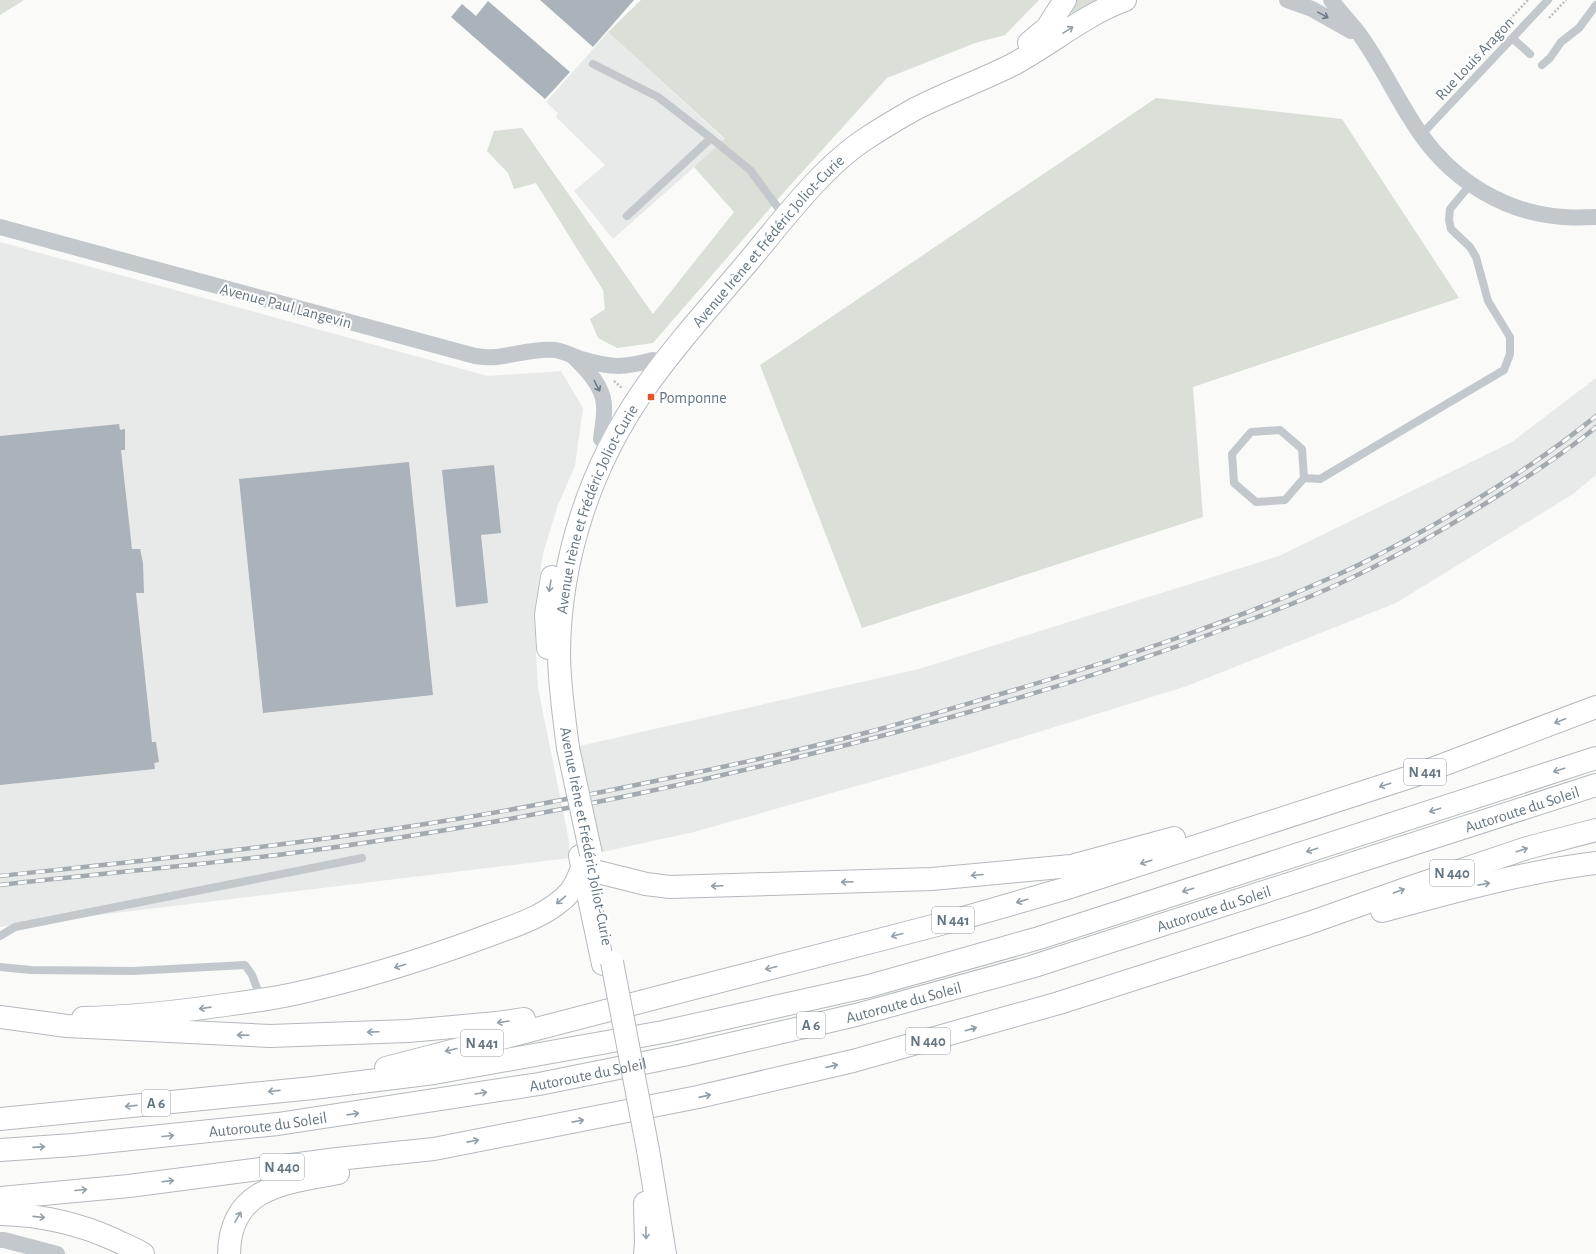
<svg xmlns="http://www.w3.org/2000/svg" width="1596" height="1254" viewBox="0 0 1596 1254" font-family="'Alegreya Sans',sans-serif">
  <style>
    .built { fill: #e8e9e9 }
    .green { fill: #dadfd7 }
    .building { fill: #aab3b9 }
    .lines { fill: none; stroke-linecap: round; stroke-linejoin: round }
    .secondary-casing { stroke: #b3babf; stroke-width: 24 }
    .primary-casing { stroke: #b5babe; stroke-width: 24 }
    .highway-casing { stroke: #b4b9bd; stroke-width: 24 }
    .path { stroke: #bbbfc2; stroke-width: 2.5; stroke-dasharray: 2 2; stroke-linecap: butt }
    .lane { stroke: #c3c8cc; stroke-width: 8 }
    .street { stroke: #c3c8cc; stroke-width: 16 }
    .secondary { stroke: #fff; stroke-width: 22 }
    .primary { stroke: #fff; stroke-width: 22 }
    .highway { stroke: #fff; stroke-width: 22 }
    .rail-casing { stroke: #a2aab0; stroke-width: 4.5 }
    .rail { stroke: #fff; stroke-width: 3; stroke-dasharray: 9; stroke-linecap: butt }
    .secondary-bridge-casing { stroke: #b3babf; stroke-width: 24; stroke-linecap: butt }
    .secondary-bridge { stroke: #fff; stroke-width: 22 }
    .oneway { stroke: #6a7a87 }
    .oneway2 { stroke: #939fa8 }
    .poi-dot { fill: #e4572e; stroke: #fff; stroke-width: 1.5 }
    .labels { text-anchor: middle; stroke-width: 4; stroke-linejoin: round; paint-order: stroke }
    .shield { fill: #fff; stroke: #939fa8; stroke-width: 1 }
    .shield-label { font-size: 15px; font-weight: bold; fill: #657683 }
    .street-label { font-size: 16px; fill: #657683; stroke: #fff }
    .poi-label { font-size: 16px; fill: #657683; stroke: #fff; text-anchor: start }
  </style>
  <rect width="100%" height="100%" fill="#fafaf8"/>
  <path class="built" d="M608 32 725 140 613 239 574 191 605 165 556 117 558 113 546 102Z
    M0 242 488 376 561 371 583 408 575 466 558 505 543 553 534 616 538 688 569 841 570 858 0 927Z
    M1596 378V475L1573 494 1396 603 1187 686 938 763 694 832 602 852 594 835 575 747 919 669 1279 556 1512 442Z"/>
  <path class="green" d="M0 0H24L0 15Z
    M641 0H1039L1005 35 975 43 887 78 786 190 653 343 617 348 598 338 590 319 605 309 603 290 536 183 514 189 508 173 487 151 494 131 522 128 653 314 734 212 694 167 725 139 608 32Z
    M1075 0H1102L1076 15 1070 12Z
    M1156 98 1342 119 1459 298 1193 387 1203 517 862 628 760 365Z"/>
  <path class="building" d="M540 0H634L593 47Z
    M488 1 570 72 545 99 451 17 462 4 476 16Z
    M119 424 120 430 125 429V450H121L132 549H140L143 563 144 593H136L152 742H156L159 762 154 763 155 769 0 785V436Z
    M409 462 433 695 263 713 239 479Z
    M494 465 501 533 481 535 488 603 456 607 442 470Z"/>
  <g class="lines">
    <g class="secondary-casing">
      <g id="secondary">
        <path d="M1029 43 1047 28 1065 0"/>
        <path d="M548 648 546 615 552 577"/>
        <path id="s1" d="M568 748C564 716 559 684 559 652 560 559 590 468 643 391 673 348 708 309 742 269 778 227 820 168 867 138 882 128 899 118 915 109 946 93 980 81 1012 65 1050 45 1084 15 1125 0"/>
        <path d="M580 856 603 964"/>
        <path d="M648 1150 665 1254"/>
        <path d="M645 1203 646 1243 645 1254"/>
      </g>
    </g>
    <g class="primary-casing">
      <path id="primary" d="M83 1018C131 1017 177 1012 225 1005 248 1002 271 999 294 994 357 980 419 961 479 939 510 927 548 917 570 892 576 885 579 876 582 868"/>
    </g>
    <g class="highway-casing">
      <g id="highway">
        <path d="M594 871 646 884 670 887 932 879 1071 866 1174 838"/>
        <path d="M1382 911C1452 892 1523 872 1596 863"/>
        <path d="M0 1017 67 1026 270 1036 408 1031 497 1023 524 1019"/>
        <path d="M386 1068 956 920 1064 889 1416 775 1596 707"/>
        <path d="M0 1119 313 1088 434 1073 663 1032 869 986 1039 938 1596 758"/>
        <path id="s2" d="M0 1150 73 1145 278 1124 539 1084 683 1055 856 1015 1031 967 1596 785"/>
        <path d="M0 1198 129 1186 337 1159 434 1149 698 1097 853 1061 1059 1003 1309 923 1408 888 1527 848 1596 830"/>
        <path d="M0 1214C41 1215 78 1223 115 1240 125 1245 134 1248 143 1254"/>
        <path d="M229 1254C230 1186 286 1183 338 1173"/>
      </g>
    </g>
    <path class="path" d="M1549 18 1566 0
      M1443 95 1441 93 1528 0
      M614 381 623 389"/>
    <path class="lane" d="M1512 38 1530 54
      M593 64 658 97 711 138 750 170 779 209
      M1542 65 1550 58 1561 42 1579 28 1596 5
      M1421 135 1548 0
      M627 216 711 138
      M1280 430 1302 449 1304 478 1285 500 1256 502 1234 483 1232 454 1251 432Z
      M1304 478 1320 479 1504 370 1510 354V337L1488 301 1476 257 1470 247 1451 229 1449 220 1450 209 1470 185
      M0 936 15 927 362 858
      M0 967 31 970 133 971 245 965 252 975 261 999"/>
    <path class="street" d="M1287 0 1312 9 1351 31
      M1331 0C1340 12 1351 23 1360 35 1383 67 1399 104 1422 136 1455 182 1506 213 1563 217 1574 218 1585 217 1596 217
      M0 227 475 356C482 357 489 358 496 357 515 355 535 348 555 350 564 351 572 356 581 359 611 368 623 368 653 360
      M574 357C587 370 603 386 604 405 605 416 602 428 601 439
      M0 1240H4L57 1254"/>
    <use href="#secondary" class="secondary"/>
    <use href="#primary" class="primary"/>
    <use href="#highway" class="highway"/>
    <g class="rail-casing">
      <path id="rail" d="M0 876C148 860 297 845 444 821 516 810 588 795 660 780 729 766 797 751 865 733 914 720 963 705 1011 691 1122 658 1232 622 1337 575 1371 560 1403 542 1435 524 1491 492 1546 457 1596 416
        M0 885C95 874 191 866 285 854 531 822 774 769 1011 700 1087 678 1161 653 1235 625 1272 612 1309 598 1345 581 1398 556 1450 526 1499 495 1532 474 1566 452 1596 427"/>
    </g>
    <use href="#rail" class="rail"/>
    <g class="secondary-bridge-casing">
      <path id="secondary-bridge" d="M568 748 591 854
        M612 962 648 1150"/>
    </g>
    <use href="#secondary-bridge" class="secondary-bridge"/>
  </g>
  <defs><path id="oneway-shaft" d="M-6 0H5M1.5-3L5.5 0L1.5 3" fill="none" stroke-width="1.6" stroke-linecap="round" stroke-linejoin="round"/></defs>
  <g class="oneway">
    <use href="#oneway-shaft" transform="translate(1323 15) rotate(29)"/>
    <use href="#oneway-shaft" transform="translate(597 386) rotate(62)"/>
  </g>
  <g class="oneway2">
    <use href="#oneway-shaft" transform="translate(1068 30) rotate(-32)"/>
    <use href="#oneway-shaft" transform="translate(550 586) rotate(99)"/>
    <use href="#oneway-shaft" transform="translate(1560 721) rotate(159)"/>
    <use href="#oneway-shaft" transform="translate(1559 770) rotate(162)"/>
    <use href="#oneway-shaft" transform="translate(1385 785) rotate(162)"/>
    <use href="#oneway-shaft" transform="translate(1435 810) rotate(162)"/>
    <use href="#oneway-shaft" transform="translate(1312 850) rotate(162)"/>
    <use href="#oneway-shaft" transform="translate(1522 850) rotate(-18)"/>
    <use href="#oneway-shaft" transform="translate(1146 862) rotate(162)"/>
    <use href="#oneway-shaft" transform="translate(977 875) rotate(175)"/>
    <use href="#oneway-shaft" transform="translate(847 882) rotate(178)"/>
    <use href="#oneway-shaft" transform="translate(1484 884) rotate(-11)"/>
    <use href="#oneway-shaft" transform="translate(717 886) rotate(178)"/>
    <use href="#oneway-shaft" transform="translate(1188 890) rotate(162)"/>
    <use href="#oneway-shaft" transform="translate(1399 891) rotate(-20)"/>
    <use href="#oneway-shaft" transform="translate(561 900) rotate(140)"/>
    <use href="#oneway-shaft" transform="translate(1022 901) rotate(164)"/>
    <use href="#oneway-shaft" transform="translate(897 935) rotate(165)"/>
    <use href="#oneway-shaft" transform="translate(400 966) rotate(163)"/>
    <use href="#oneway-shaft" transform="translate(771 968) rotate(166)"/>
    <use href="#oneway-shaft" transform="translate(205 1008) rotate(172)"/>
    <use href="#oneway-shaft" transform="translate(503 1022) rotate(171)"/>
    <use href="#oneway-shaft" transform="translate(971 1029) rotate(-16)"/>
    <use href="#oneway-shaft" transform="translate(373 1032) rotate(178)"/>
    <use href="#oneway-shaft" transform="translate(243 1035) rotate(-178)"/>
    <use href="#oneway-shaft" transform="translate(451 1050) rotate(166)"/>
    <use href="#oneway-shaft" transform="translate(832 1066) rotate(-13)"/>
    <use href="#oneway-shaft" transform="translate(274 1091) rotate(174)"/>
    <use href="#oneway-shaft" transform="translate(481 1093) rotate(-9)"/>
    <use href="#oneway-shaft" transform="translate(705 1096) rotate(-13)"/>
    <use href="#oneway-shaft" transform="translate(131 1106) rotate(174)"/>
    <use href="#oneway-shaft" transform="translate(353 1114) rotate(-8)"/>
    <use href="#oneway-shaft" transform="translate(578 1121) rotate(-11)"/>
    <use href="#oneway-shaft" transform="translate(168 1136) rotate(-5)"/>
    <use href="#oneway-shaft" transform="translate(473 1141) rotate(-11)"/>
    <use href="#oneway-shaft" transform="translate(39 1147) rotate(-4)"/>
    <use href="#oneway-shaft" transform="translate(168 1181) rotate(-7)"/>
    <use href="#oneway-shaft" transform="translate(81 1190) rotate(-5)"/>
    <use href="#oneway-shaft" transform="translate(39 1217) rotate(6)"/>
    <use href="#oneway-shaft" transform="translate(238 1217) rotate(-60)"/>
    <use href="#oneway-shaft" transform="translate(646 1233) rotate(89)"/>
  </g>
  <rect class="poi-dot" x="647" y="393" width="8" height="8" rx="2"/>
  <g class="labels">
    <g class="shield">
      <rect x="1404" y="759" width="42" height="26" rx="3"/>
      <rect x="1430" y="860" width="44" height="26" rx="3"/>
      <rect x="932" y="907" width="42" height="26" rx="3"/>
      <rect x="797" y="1012" width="28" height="26" rx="3"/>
      <rect x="906" y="1028" width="44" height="26" rx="3"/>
      <rect x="461" y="1030" width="42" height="26" rx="3"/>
      <rect x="142" y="1090" width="28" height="26" rx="3"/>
      <rect x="260" y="1154" width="44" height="26" rx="3"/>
    </g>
    <g class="shield-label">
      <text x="1425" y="777">N 441</text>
      <text x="1452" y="878">N 440</text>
      <text x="953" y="925">N 441</text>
      <text x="811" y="1030">A 6</text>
      <text x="928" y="1046">N 440</text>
      <text x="482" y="1048">N 441</text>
      <text x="156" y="1108">A 6</text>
      <text x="282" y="1172">N 440</text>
    </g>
    <g class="street-label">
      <text transform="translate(1474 58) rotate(-47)" y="6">Rue Louis Aragon</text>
      <text dy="6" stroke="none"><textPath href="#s1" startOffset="570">Avenue Irène et Frédéric Joliot-Curie</textPath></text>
      <text transform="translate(286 305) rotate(15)" y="6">Avenue Paul Langevin</text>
      <text dy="6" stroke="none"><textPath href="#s1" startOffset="246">Avenue Irène et Frédéric Joliot-Curie</textPath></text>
      <text dy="6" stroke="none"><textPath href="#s2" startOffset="1565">Autoroute du Soleil</textPath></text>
      <text transform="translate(587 836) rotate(79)" y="6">Avenue Irène et Frédéric Joliot-Curie</text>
      <text dy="6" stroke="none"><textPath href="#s2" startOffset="1241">Autoroute du Soleil</textPath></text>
      <text dy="6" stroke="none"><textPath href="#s2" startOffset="917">Autoroute du Soleil</textPath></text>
      <text dy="6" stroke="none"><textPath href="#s2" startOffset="593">Autoroute du Soleil</textPath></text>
      <text dy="6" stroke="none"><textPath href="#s2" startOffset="269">Autoroute du Soleil</textPath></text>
    </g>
    <g class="poi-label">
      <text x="659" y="403">Pomponne</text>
    </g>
  </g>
</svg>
